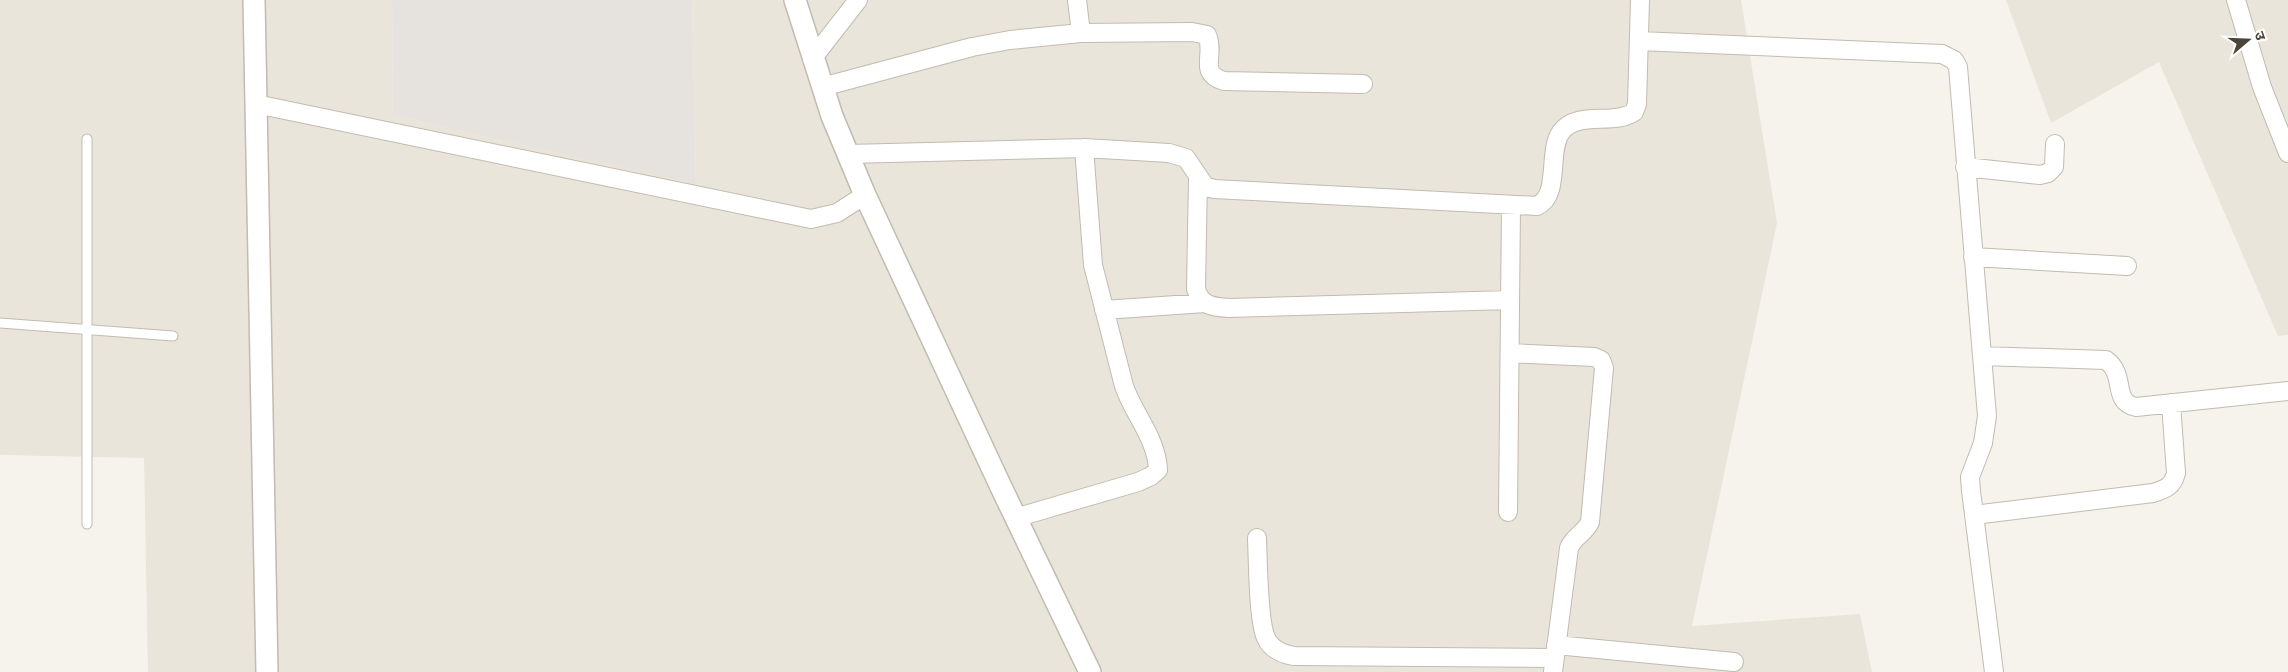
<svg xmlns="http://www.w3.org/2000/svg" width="2288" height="672" viewBox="0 0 2288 672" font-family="'Titillium Web','Noto Sans Devanagari',sans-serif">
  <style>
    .residential { fill: #eae5da }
    .industrial { fill: #e6e2dd }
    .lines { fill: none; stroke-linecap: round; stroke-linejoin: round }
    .service-casing { stroke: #c2bbae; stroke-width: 11 }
    .minor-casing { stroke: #c2bbae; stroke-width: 20 }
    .tertiary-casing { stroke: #c2bbae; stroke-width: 24 }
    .service { stroke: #fff; stroke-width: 9 }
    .minor { stroke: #fff; stroke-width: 18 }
    .tertiary { stroke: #fff; stroke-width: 21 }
  </style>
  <rect width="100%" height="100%" fill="#f6f3ec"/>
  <path class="residential" d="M0 0H392L393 115 696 183 692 0H1741L1777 223 1692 626 1860 614 1872 672H148L144 458 0 455Z
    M2006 0H2288V335L2278 336 2159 62 2051 123Z"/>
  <path class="industrial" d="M392 0H692L696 184 393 115Z"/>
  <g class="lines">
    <g class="service-casing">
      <path id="service" d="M87 139V524
        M0 323 173 336"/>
    </g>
    <g class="minor-casing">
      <path id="minor" d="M1077 0 1081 33
        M2236 0 2262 87 2288 153
        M1639 41 1942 54 1954 60 1958 67 1987 416 1983 443 1970 477 1971 491 1994 672
        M812 59 858 0
        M822 87 972 47 1010 40 1081 33 1192 32 1207 35C1216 55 1197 73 1224 81L1363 84
        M256 104 811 219 837 213 865 195
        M848 154 1084 148 1169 153 1186 158 1205 186 1214 189 1537 206C1561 195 1547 152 1561 132 1577 110 1613 126 1634 112L1637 104 1640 0
        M1965 167 2040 175 2048 173 2054 167 2055 144
        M1198 177 1196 289C1201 306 1213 307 1229 308L1510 300
        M1973 257 2127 266
        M1104 310 1205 303
        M1510 353 1594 357 1601 360 1604 368 1590 522C1585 533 1574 536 1569 548L1553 672
        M1982 356 2106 360C2127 375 2111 402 2136 407L2288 391
        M1508 512 1511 205
        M1974 515 2153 493C2166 489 2173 486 2176 473L2171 403
        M1015 518 1138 482 1151 476 1158 470C1157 439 1134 415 1124 386L1093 265 1084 148
        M1257 538C1258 560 1258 620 1266 638 1271 649 1282 654 1294 656L1555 658
        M1556 645 1734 662"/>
    </g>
    <g class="tertiary-casing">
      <path id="tertiary" d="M254 0 267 672
        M795 0 832 116 865 195 1001 487 1090 672"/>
    </g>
    <use href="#service" class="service"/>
    <use href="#minor" class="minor"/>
    <use href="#tertiary" class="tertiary"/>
  </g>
  <g transform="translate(2248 40) rotate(71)" stroke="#ffffff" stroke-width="4" paint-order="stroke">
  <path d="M0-4L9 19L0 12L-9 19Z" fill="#4b4439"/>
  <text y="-8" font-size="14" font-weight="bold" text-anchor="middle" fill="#4b4439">उ</text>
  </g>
</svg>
